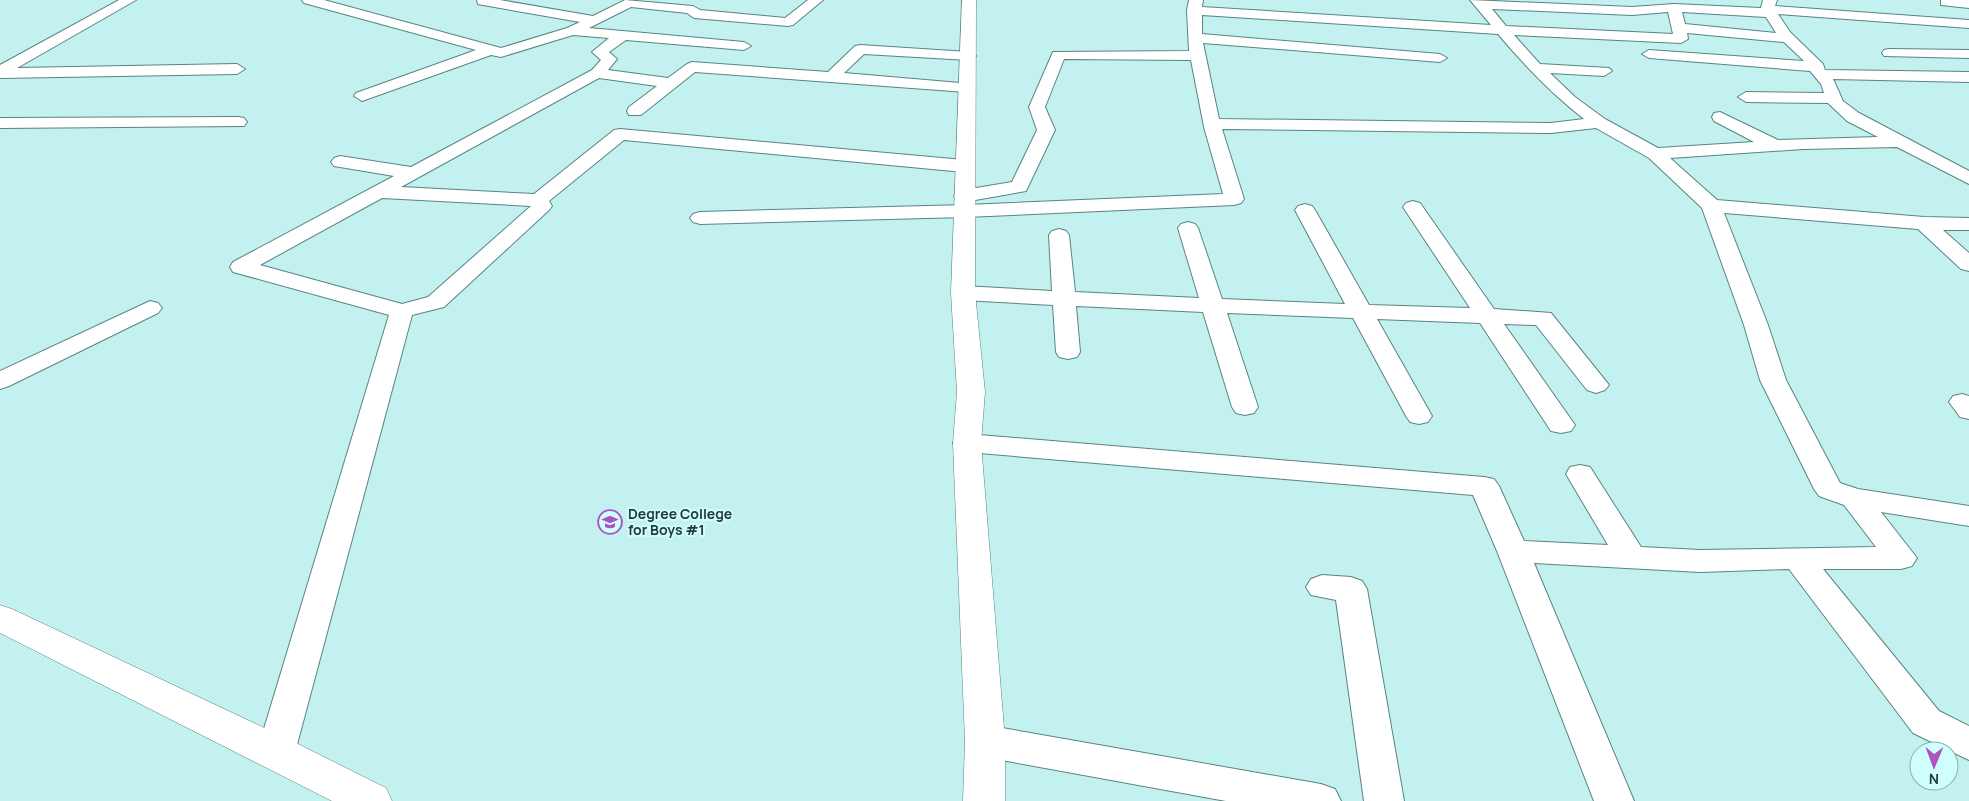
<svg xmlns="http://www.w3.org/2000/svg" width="1969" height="801" viewBox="0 0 1969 801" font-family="Manrope,sans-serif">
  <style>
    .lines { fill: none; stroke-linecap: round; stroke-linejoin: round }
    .street-casing { stroke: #588483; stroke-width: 2 }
    .secondary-casing { stroke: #588483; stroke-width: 1 }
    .street { fill: #fff; fill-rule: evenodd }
    .secondary { fill: #fff; fill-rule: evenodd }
    .labels { text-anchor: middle; stroke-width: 4; stroke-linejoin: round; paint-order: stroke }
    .poi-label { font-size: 14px; font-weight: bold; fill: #263838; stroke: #cffffd; text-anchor: start }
  </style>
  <rect width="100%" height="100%" fill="#c2f1f0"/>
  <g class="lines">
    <g class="street-casing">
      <path id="street" d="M119 0H136L17 68 237 64 245 69 237 74 0 78V65Z
        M302 0H324L501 48 567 28 580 22 483 5 478 4 477 0H500L593 16 625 0 693 6 700 10 785 18 808 0H823L793 25 788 26 694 18 687 13 631 7 589 28 744 42 751 46 744 50 626 40 609 52 617 59 608 70 668 78 687 64 692 62 828 72 855 46 860 45 969 52 976 56 969 60 864 54 844 73 972 84 974 87 972 90 966 92 695 72 641 115H629L627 111 629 107 657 86 599 78 401 187 534 194 614 130 620 129 964 160 971 162 973 166 971 170 964 172 624 140 549 201 552 206 549 210 444 307 412 315 295 752 289 763 276 768 263 763 257 752 389 315 233 272 230 267 233 262 394 176 334 166 331 162 334 158 340 156 411 167 592 70 601 60 592 52 609 38 573 35 501 57 491 55 362 101 354 96 356 93 476 50 304 3ZM382 198 531 206 428 297 402 304 260 265Z
        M1189 0H1203L1202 7 1491 25 1470 0 1632 7 1674 4 1761 8 1763 0H1777L1775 6 1969 20V28L1778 14 1790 32 1823 64 1825 70 1969 72V82L1833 79 1843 101 1859 113 1969 171V184L1897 147 1803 149 1670 158 1717 200 1924 217 1969 218V230H1943L1969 253V271L1961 269 1918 229 1724 213 1768 325 1786 380 1840 483 1858 489 1969 506V526L1881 512 1917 558 1912 566 1901 569H1823L1939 711 1969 726V760L1913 733 1789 569 1700 572 1534 563 1634 801H1594L1497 551 1473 495 967 452 957 449 953 443 957 437 967 434 1484 477 1494 479 1499 486 1524 541 1608 545 1566 474 1570 467 1580 465 1590 467 1641 547 1700 550 1876 547 1844 505 1819 496 1814 489 1760 380 1744 325 1702 208 1649 158 1596 128 1551 133 1222 129 1244 199 1241 203 1234 205 966 217 700 224 693 222 690 218 693 214 700 212 966 205 1223 194 1204 127 1191 60 1064 59 1045 107 1055 130 1026 191 964 202 957 200 954 196 957 192 964 190 1012 182 1037 130 1029 107 1053 52 1189 51 1187 10ZM1492 9 1632 15 1668 12 1673 34 1506 26ZM1682 12 1766 17 1776 33 1685 24ZM1202 15 1498 34C1524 65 1552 94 1584 119L1551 123 1219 119 1203 43 1440 62 1447 58 1440 54 1202 34ZM1687 33 1784 42 1804 61 1649 50 1642 54 1649 58 1810 71 1821 84 1824 93 1746 92 1738 97 1746 102 1828 103 1847 121 1878 137 1778 140 1720 112 1714 113 1712 117 1714 121 1754 142 1658 148 1605 119 1575 97 1550 73 1604 76 1612 71 1609 68 1540 64 1514 35 1681 43 1688 39Z
        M1941 0H1969V8L1941 5Z
        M1889 49 1969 50V58L1884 56 1882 53 1884 50Z
        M238 117 244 118 247 122 244 126 0 128V118Z
        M1413 201 1420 203 1494 309 1551 313 1609 385 1605 390 1596 393 1587 390 1536 325 1504 324 1575 425 1571 431 1561 433 1551 431 1480 323 1377 319 1432 416 1428 422 1419 424 1410 422 1406 416 1353 318 1227 313 1258 407 1254 413 1245 415 1236 413 1232 407 1203 312 1076 306 1080 352 1077 357 1068 359 1059 357 1056 352 1053 305 963 300 955 298 952 293 955 288 963 286 1052 291 1049 235 1052 231 1059 229 1066 231 1069 235 1075 292 1199 298 1178 228 1181 224 1188 222 1195 224 1198 228 1222 299 1345 304 1295 210 1298 206 1305 204 1312 206 1315 210 1369 305 1470 308 1403 207 1406 203Z
        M150 301 158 303 162 308 158 313 9 386 0 389V371Z
        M1962 394 1969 396V419L1960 417 1949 402 1953 396Z
        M1322 575 1351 577 1362 581 1367 589 1404 801H1364L1336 600 1311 595 1306 587 1311 579Z
        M985 725 1321 784 1335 789 1341 801H1226L985 757 972 752 966 741 972 730Z"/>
    </g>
    <g class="secondary-casing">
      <path id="secondary" d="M962 0H976L975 293 985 392 981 443 1005 741V801H963L965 741 953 443 957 392 951 293Z
        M0 605 12 609 290 740 386 788 392 801H332L0 633Z"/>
    </g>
    <use href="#street" class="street"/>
    <use href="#secondary" class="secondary"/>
  </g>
  <defs>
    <g id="university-ring" transform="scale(1.25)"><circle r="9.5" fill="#cffffd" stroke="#af54bf" stroke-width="1.5"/><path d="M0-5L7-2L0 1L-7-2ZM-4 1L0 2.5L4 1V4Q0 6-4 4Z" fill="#af54bf"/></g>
  </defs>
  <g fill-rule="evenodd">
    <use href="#university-ring" x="610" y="522"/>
  </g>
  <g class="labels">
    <g class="poi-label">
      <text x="628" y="519">Degree College<tspan x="628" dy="16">for Boys #1</tspan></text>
    </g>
  </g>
  <g transform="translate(1934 766) rotate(181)"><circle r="24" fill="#cffffd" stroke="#8bafae"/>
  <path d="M0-4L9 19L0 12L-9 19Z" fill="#af54bf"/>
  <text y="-8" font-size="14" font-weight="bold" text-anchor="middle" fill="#263838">N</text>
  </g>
</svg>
